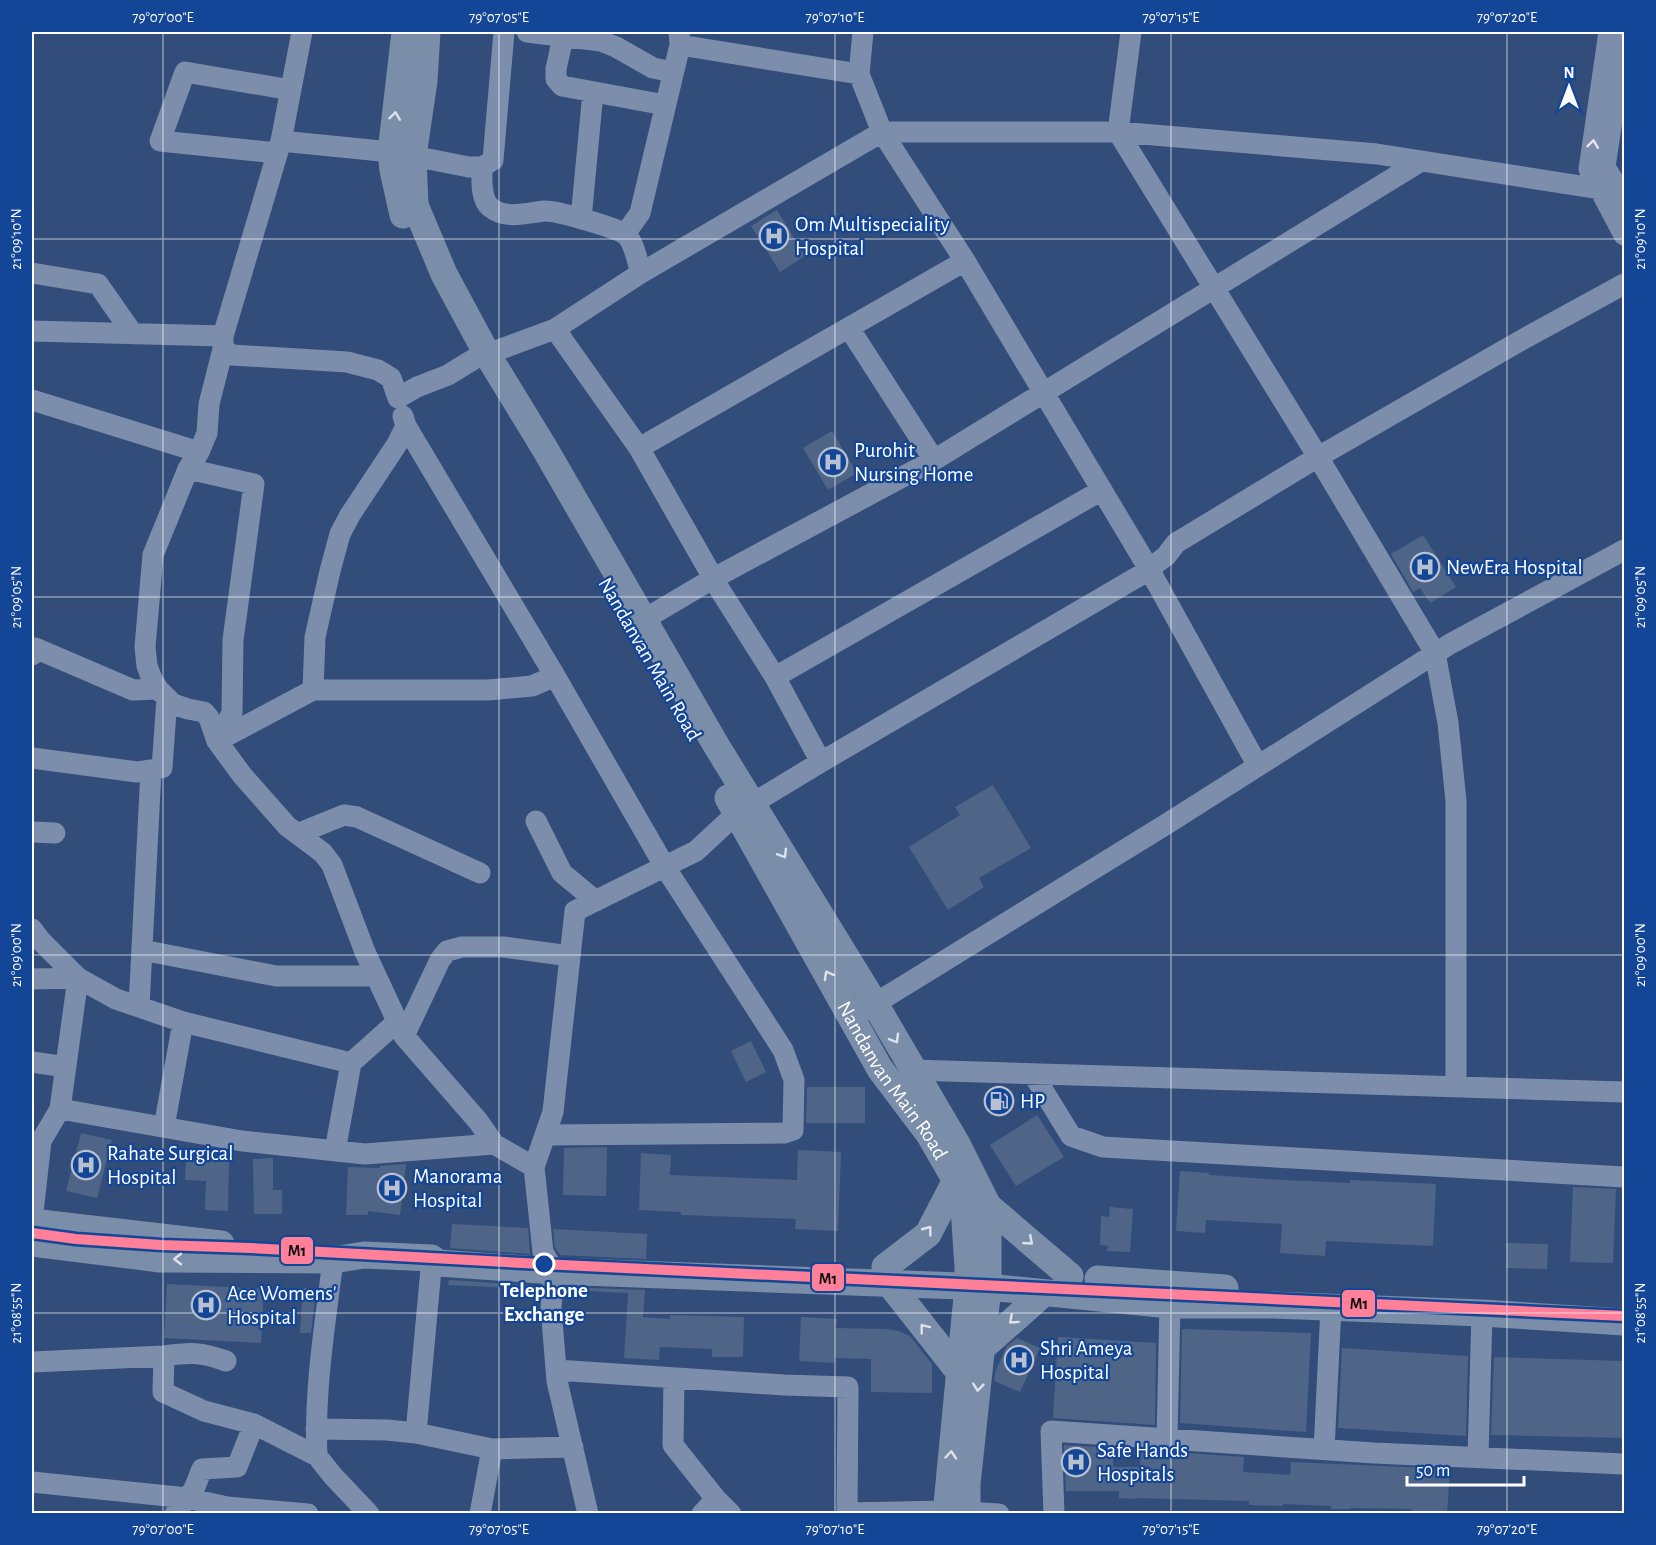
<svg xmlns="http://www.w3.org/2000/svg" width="1656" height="1545" viewBox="0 0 1656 1545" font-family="'Alegreya Sans',sans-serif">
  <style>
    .building { fill: #4f6588 }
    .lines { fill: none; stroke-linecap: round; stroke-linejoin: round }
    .minor { stroke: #7c8eab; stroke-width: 21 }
    .major { stroke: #7a8da9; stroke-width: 27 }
    .metro-1-casing { stroke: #144697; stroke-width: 15 }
    .metro-1 { stroke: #ff8098; stroke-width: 10 }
    .oneway { stroke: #dee2ea }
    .oneway2 { stroke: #e5e8ee }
    .ticks { fill: none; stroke: #fff; stroke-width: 1.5; stroke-opacity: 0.45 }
    .stop-dot { fill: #144697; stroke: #fff; stroke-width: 3 }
    .labels { text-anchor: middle; stroke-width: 4.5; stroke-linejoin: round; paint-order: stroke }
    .poi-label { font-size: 21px; fill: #fff; stroke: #144697; text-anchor: start }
    .street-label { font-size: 21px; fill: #fff; stroke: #144697 }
    .stop-label { font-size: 21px; font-weight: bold; fill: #fff; stroke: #144697 }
    .line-badge { stroke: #144697; stroke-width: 2 }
    .pale-badge-label { font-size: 16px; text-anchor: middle; font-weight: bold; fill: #111 }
    .neatline { fill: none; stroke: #fff; stroke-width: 2 }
    .ticks-label { font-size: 15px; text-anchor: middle; fill: #fff }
  </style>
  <rect width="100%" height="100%" fill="#324d79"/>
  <path class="building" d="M777 210 805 256 780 272 751 226Z
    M832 431 857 473 828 490 803 448Z
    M1423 535 1456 587 1430 603 1420 588 1413 592 1391 554Z
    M993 785 1031 848 979 878 984 887 948 910 909 847 960 815 955 807Z
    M751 1041 766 1072 746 1082 731 1051Z
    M807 1087H865V1123H806Z
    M1037 1115 1064 1157 1016 1186 990 1145Z
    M81 1133 112 1140 97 1198 66 1191Z
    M607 1147 606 1196 563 1195 564 1148Z
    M798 1150 841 1152 838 1231 795 1229 796 1219 681 1215V1212L639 1210 641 1153 671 1155 670 1175 797 1180Z
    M206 1158H229L228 1211 205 1210 206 1181 185 1180 186 1160 206 1161Z
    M273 1158V1190H282V1214H254L253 1159Z
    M406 1164 400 1215 368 1211V1215H346L348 1167 380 1168V1166Z
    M1180 1171 1209 1173V1175L1284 1180 1350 1183V1180L1436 1184 1433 1246 1326 1241 1325 1256 1280 1253 1282 1224 1206 1220 1205 1233 1176 1231Z
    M1573 1187 1616 1189 1613 1263 1570 1262Z
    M1110 1207 1133 1209 1130 1252 1107 1251 1108 1246 1100 1245 1101 1216 1109 1217Z
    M452 1224 528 1228 530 1254 450 1248Z
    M553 1229 647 1234 646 1259 560 1255 555 1248Z
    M1506 1243 1548 1244 1547 1269 1506 1268Z
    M449 1280 540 1286V1289L448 1285Z
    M167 1284 264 1289 261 1343 164 1338Z
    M565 1287 645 1290 643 1317 670 1319V1315L744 1317 743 1357H712V1349L660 1347 659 1360 624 1358 628 1293 565 1290Z
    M303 1288 316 1289 311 1333H300Z
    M801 1317 837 1319 836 1328 885 1329 899 1331 910 1336 932 1364V1393L871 1392V1359L835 1358 834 1363 799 1361Z
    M1182 1329 1311 1333 1306 1432 1180 1423Z
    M1058 1337 1156 1343 1155 1425 1053 1418Z
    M1017 1338 1040 1348 1020 1392 994 1381 995 1373 1006 1347Z
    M1342 1348 1468 1356 1466 1436 1338 1428Z
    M1494 1357 1624 1361V1438L1491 1435Z
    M1064 1445 1113 1448V1467H1140L1141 1450 1244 1457 1243 1472 1290 1475 1291 1462 1450 1469 1447 1514H1411L1412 1509 1350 1508V1509H1331V1506L1283 1504V1506L1249 1505V1501L1137 1498V1499L1119 1498V1491H1066Z"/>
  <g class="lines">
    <path class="minor" d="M302 32 281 141 391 152
      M527 32 601 41 616 47 653 68 673 72
      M863 32 859 74 882 132 965 261 1149 569 1258 766
      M1131 32 1118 132 1318 457 1435 653 1448 723 1456 801V1087
      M1609 32 1589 169 1624 235
      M563 37 556 69V79L562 86 665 105
      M1624 40 1605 167 1624 198
      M680 45 859 74
      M281 141 223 336V349L232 355 347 362 378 370 391 378 398 398 417 387 448 375 474 359 555 329 641 273 882 132H1118L1377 154 1600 189 1624 191
      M277 153 160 141 185 72 291 90
      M413 156 469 167H482L493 160 504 32
      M482 167C482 179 480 198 490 207 505 220 527 213 544 211 556 210 616 228 625 234 635 242 637 262 641 273
      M581 219 593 92
      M625 234 640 213 680 45 679 32
      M32 273 98 284 133 334
      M849 328 934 460
      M555 329 639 448 720 590 775 677 821 762
      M32 331 223 336
      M223 349 209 404 207 433 199 452 188 469 153 555 145 647 147 666 152 679 158 689 173 704 188 709 204 712 209 718 217 741 242 775 287 826 323 853 332 865 365 952 404 1036 478 1121 494 1144 534 1167 553 1112 575 911 696 851 737 813 821 762 1139 576
      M32 400 199 452
      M639 448 965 261
      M188 469 254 484 233 640 232 713 217 741
      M1149 569 1166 556 1176 543 1318 457 1520 341 1624 284
      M643 620 714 578 934 460 1421 161
      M32 655 35 648 133 690 158 689
      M775 677 1102 490
      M313 690H488L532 686 555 676 406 426
      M217 741 313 690 315 637 330 571 340 534 350 515 397 444 406 426 403 416
      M32 758 137 772 162 768 167 698
      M536 821 562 873 596 901
      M32 832 55 833
      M297 834 344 815 357 817 480 873
      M32 929 41 941 78 978 116 999 183 1022 351 1063 398 1021
      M142 950 276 976H376
      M32 979 78 978 60 1109 242 1141 365 1154 494 1144
      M139 1007 151 770
      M863 1011 1165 825 1450 644 1624 550
      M404 1036 440 960 447 951 462 947H503L570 956
      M32 1062 66 1067
      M913 1070 1624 1092
      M1033 1074 1071 1136 1103 1147 1624 1177
      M164 1127 183 1022
      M545 1135 784 1133 793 1130 794 1080 783 1050 665 867 555 676
      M335 1151 351 1063
      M534 1167 543 1252 554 1271 551 1308 557 1381 588 1514
      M32 1221 41 1141 60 1109
      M432 1258 416 1433 492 1449 480 1514
      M164 1356C190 1352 201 1352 226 1361
      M32 1362 164 1356 163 1392 204 1411 254 1424 237 1467 202 1469 194 1489 175 1514
      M556 1370 784 1385 848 1387 847 1514
      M674 1378 673 1445 716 1499 731 1514
      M254 1424 317 1456 333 1476 369 1514
      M316 1429 387 1430 416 1433
      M1167 1439 1170 1305
      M492 1449 573 1447
      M1324 1450 1331 1307
      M317 1456C314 1390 325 1325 333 1260
      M1478 1457 1482 1313
      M32 1482 187 1498 227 1507 308 1514
      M847 1513 946 1511 999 1514
      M702 1514 716 1499
      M1054 1514 1051 1431 1374 1453 1624 1464"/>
    <g class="major">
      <path d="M427 32 424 81 413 156 415 205 444 274 487 354 545 449 716 745 875 1004 957 1144 988 1206V1287L967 1484V1514"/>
      <path d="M403 215 393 170 391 152 405 32"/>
      <path id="s1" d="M728 798 880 1069 929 1134 963 1193 968 1267V1286L946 1514"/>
      <path d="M988 1206 1070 1276"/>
      <path d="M32 1222 221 1244"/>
      <path d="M32 1243 160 1259 333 1260 364 1255 432 1258 438 1263 554 1271 988 1287 1170 1305H1273L1482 1313 1624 1322"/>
      <path d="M885 1267 928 1234 956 1180"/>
      <path d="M1098 1279 1225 1288"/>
      <path d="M889 1283 959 1372"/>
      <path d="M982 1348 1044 1293"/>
    </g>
    <g class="metro-1-casing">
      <path id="metro-1" d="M32 1233 76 1239 161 1245 250 1248 542 1264 1624 1316"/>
    </g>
    <use href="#metro-1" class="metro-1"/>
  </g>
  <defs><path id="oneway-chevron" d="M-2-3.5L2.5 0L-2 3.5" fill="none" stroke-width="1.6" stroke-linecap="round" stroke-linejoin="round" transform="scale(1.5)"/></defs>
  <g class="oneway">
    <use href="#oneway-chevron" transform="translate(395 116) rotate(-83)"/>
    <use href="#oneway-chevron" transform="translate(783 854) rotate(59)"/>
    <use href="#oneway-chevron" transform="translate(828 975) rotate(-119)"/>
    <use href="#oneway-chevron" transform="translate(895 1039) rotate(60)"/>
    <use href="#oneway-chevron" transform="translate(928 1230) rotate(-53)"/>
    <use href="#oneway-chevron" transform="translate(1029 1241) rotate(41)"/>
    <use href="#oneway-chevron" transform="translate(178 1259) rotate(-180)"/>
    <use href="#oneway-chevron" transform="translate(1013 1320) rotate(138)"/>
    <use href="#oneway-chevron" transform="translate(924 1328) rotate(-128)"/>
    <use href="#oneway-chevron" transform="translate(978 1387) rotate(96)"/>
    <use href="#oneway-chevron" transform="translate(951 1455) rotate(-85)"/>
  </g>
  <use class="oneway2" href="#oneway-chevron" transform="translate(1593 144) rotate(-82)"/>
  <path class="ticks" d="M163 32V1514M499 32V1514M835 32V1514M1171 32V1514M1507 32V1514M32 239H1624M32 597H1624M32 955H1624M32 1313H1624"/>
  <defs>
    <g id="hospital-ring" transform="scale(1.5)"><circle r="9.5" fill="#144697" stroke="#b7c1d0" stroke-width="1.5"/><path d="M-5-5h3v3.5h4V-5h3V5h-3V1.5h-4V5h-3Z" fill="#b7c1d0"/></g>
    <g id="fuel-ring" transform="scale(1.5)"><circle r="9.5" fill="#144697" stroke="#b7c1d0" stroke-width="1.5"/><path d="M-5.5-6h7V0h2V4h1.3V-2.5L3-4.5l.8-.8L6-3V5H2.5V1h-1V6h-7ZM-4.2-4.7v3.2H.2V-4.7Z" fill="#b7c1d0"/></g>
  </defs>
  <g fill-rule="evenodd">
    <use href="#hospital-ring" x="774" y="236"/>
    <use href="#hospital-ring" x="833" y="462"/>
    <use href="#hospital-ring" x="1425" y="567"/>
    <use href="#fuel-ring" x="999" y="1101"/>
    <use href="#hospital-ring" x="86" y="1165"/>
    <use href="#hospital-ring" x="392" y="1188"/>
    <use href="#hospital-ring" x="206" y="1305"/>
    <use href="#hospital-ring" x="1019" y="1360"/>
    <use href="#hospital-ring" x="1076" y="1462"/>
  </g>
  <circle class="stop-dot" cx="544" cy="1264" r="10"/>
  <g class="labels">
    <g class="poi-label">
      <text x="795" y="231">Om Multispeciality<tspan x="795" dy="24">Hospital</tspan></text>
      <text x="854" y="457">Purohit<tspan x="854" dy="24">Nursing Home</tspan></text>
      <text x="1446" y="574">NewEra Hospital</text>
      <text x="1020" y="1108">HP</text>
      <text x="107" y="1160">Rahate Surgical<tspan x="107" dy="24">Hospital</tspan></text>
      <text x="413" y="1183">Manorama<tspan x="413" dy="24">Hospital</tspan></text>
      <text x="227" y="1300">Ace Womens'<tspan x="227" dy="24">Hospital</tspan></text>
      <text x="1040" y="1355">Shri Ameya<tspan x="1040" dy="24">Hospital</tspan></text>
      <text x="1097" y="1457">Safe Hands<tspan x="1097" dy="24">Hospitals</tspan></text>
    </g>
    <g class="street-label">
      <text transform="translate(650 659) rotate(60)" y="7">Nandanvan Main Road</text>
      <text dy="7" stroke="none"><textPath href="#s1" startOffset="327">Nandanvan Main Road</textPath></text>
    </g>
    <g class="stop-label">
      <text x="544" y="1297">Telephone<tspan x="544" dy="24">Exchange</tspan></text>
    </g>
  </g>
  <g class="line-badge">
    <rect x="280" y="1236" width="34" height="29" rx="6" fill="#ff8098"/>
    <rect x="811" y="1263" width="34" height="29" rx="6" fill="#ff8098"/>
    <rect x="1341" y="1289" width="35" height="29" rx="6" fill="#ff8098"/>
  </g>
  <g class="pale-badge-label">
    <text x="297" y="1256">M1</text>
    <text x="828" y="1284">M1</text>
    <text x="1359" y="1309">M1</text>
  </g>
  <rect width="1656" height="1545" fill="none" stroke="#144697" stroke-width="66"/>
  <g transform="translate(1569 87)" stroke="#144697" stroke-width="4.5" paint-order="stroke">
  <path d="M0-4.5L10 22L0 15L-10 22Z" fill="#ffffff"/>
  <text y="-9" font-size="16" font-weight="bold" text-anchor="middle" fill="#ffffff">N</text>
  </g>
  <path d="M1407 1476v9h117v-9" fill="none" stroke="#ffffff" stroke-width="3"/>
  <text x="1416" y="1476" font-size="18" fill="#ffffff" stroke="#144697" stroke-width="4.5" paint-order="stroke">50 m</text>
  <rect x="33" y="33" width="1590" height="1479" class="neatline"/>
  <g class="ticks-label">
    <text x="163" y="22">79°07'00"E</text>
    <text x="499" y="22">79°07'05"E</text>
    <text x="835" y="22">79°07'10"E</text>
    <text x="1171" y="22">79°07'15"E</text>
    <text x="1507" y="22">79°07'20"E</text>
    <text transform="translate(16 239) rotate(-90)" y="5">21°09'10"N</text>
    <text transform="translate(1640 239) rotate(-90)" y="5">21°09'10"N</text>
    <text transform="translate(16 597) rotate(-90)" y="5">21°09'05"N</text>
    <text transform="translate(1640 597) rotate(-90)" y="5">21°09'05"N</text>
    <text transform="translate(16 955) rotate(-90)" y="5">21°09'00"N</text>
    <text transform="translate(1640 955) rotate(-90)" y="5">21°09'00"N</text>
    <text transform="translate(16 1313) rotate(-90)" y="5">21°08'55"N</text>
    <text transform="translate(1640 1313) rotate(-90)" y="5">21°08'55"N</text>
    <text x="163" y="1534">79°07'00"E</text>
    <text x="499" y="1534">79°07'05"E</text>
    <text x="835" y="1534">79°07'10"E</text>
    <text x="1171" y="1534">79°07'15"E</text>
    <text x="1507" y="1534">79°07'20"E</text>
  </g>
</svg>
